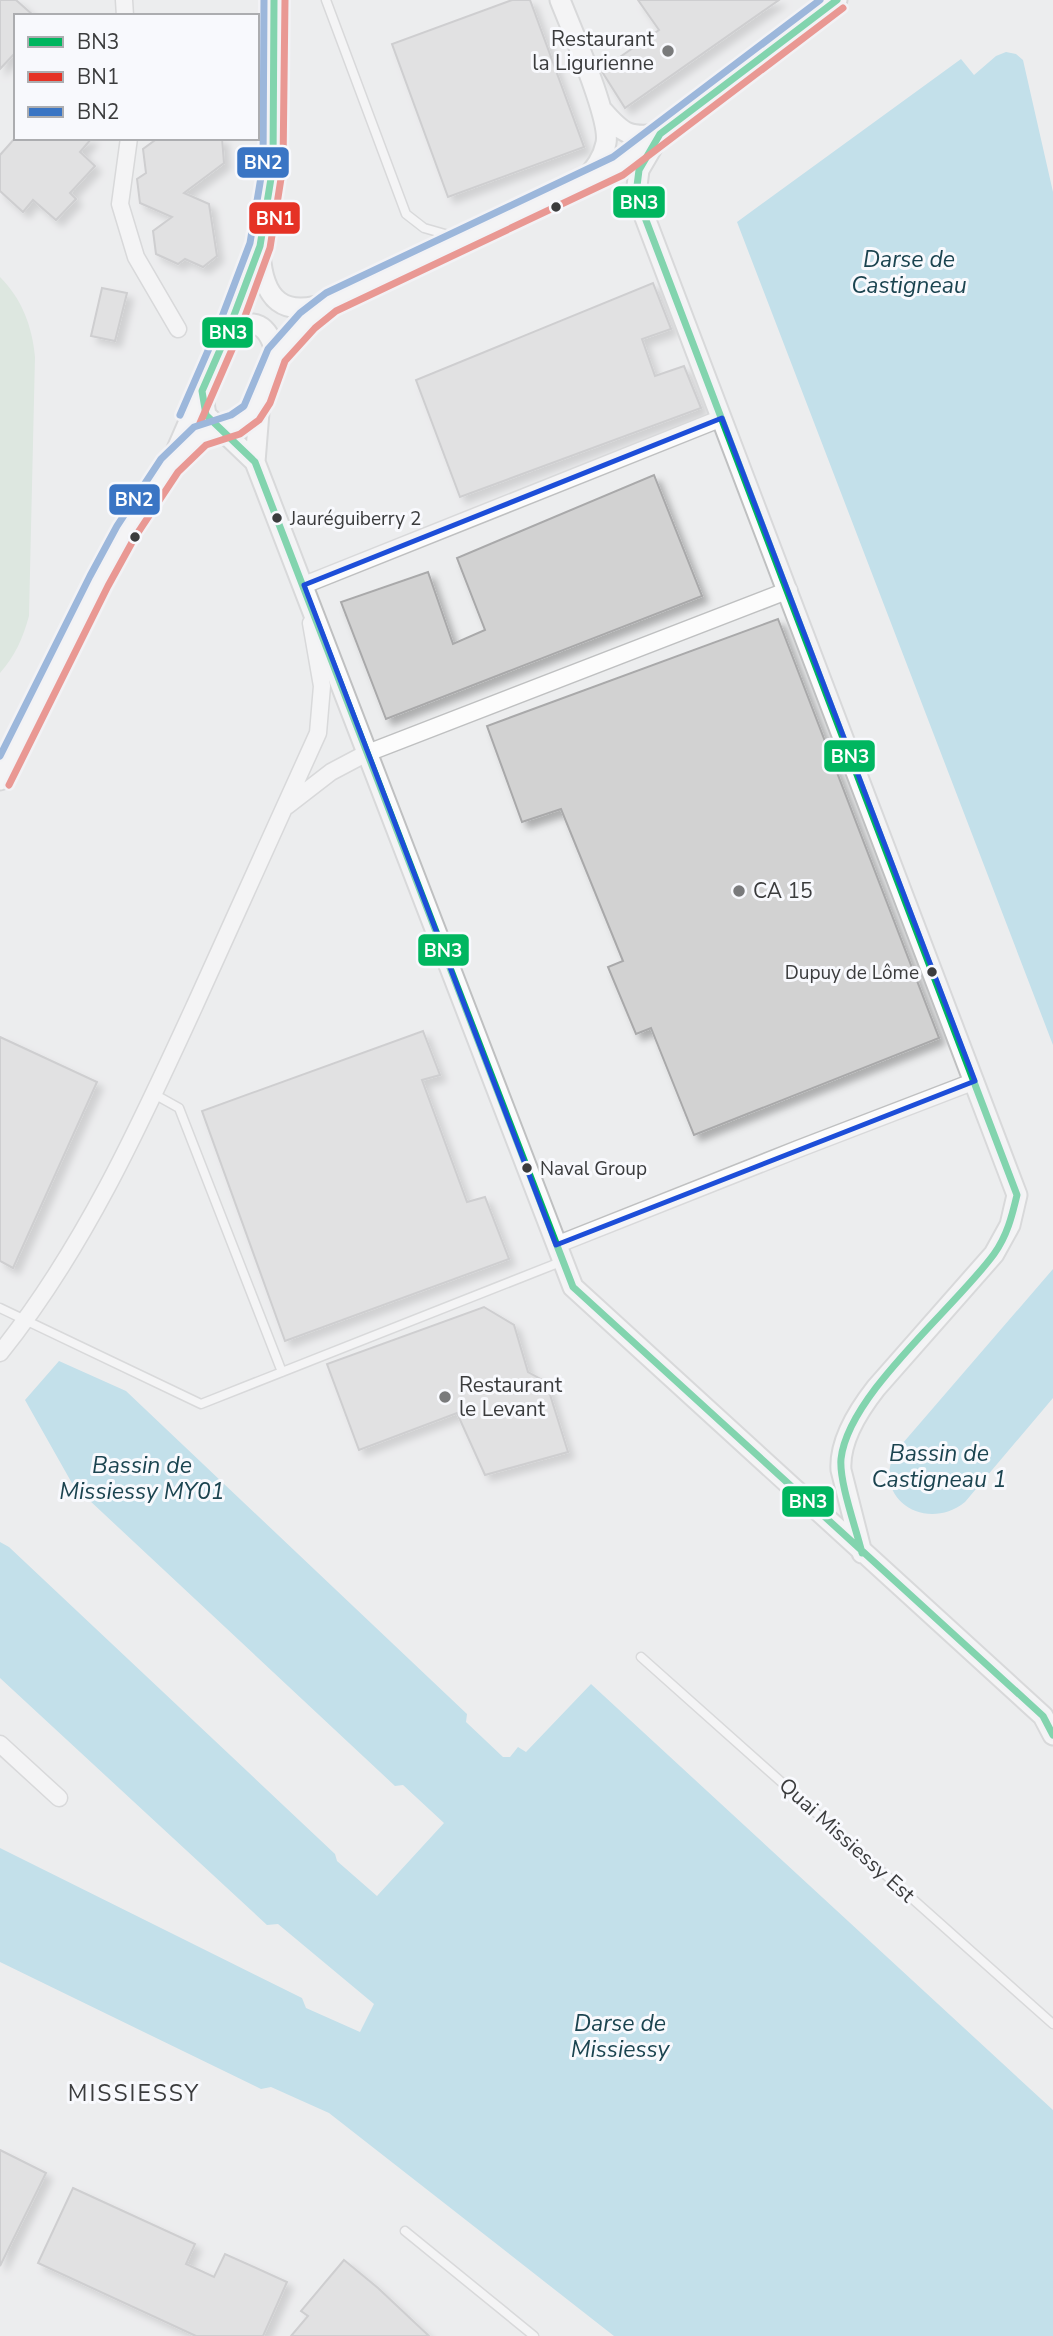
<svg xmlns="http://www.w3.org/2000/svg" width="1053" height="2336" viewBox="0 0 1053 2336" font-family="'Nunito Sans',sans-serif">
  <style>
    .green { fill: #cae0cf }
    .water { fill: #90d0e4 }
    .building { fill: #d2d2d2; stroke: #a9a9aa; stroke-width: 2; filter: url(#shadow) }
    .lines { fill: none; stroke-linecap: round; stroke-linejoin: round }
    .service-casing { stroke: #bfc0c1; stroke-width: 11 }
    .minor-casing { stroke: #bfc0c1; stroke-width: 19 }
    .tertiary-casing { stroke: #bfc0c1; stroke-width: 23 }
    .service { stroke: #fcfcfc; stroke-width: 8 }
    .minor { stroke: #fcfcfc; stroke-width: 16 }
    .tertiary { stroke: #fcfcfc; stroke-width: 19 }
    .bus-1-casing { stroke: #f8f9fd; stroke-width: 12 }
    .bus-2-casing { stroke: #f8f9fd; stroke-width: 12 }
    .bus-3-casing { stroke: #f8f9fd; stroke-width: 12 }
    .bus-1 { stroke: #00b65f; stroke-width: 7 }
    .bus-2 { stroke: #e53225; stroke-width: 7 }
    .bus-3 { stroke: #3a75c4; stroke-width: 7 }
    .marked { fill: none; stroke: #1d4ed8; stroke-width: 5; stroke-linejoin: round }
    .poi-dot { fill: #797a7b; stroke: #f8f9fd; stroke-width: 2.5 }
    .bus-dot { fill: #3b3c3d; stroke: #f8f9fd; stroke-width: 2.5 }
    .labels { text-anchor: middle; stroke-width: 6; stroke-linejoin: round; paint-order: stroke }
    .bus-label { font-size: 19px; fill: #3b3c3d; stroke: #f8f9fd; text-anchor: start }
    .poi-label { font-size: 21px; fill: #3b3c3d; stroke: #f8f9fd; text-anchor: start }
    .street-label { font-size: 21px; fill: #3b3c3d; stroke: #f8f9fd }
    .water-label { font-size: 23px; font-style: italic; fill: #1b4450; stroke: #f8f9fd }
    .neighbourhood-label { font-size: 23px; letter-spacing: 2px; fill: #3b3c3d; stroke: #f8f9fd }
    .line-badge { stroke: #f8f9fd; stroke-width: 2.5 }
    .badge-label { font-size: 19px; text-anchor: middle; font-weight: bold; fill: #fff }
  </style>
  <defs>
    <filter id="shadow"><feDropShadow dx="6" dy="6" stdDeviation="3.5" flood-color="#0004"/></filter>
  </defs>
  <rect width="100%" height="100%" fill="#ecedee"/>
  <path class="green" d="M0 277C22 299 32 326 35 357L29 616C23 638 15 656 0 673Z"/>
  <path class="water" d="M1006 52 1016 54 1023 60 1053 192V1045L737 222 961 59 974 75 996 56Z
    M1053 1269V1398L965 1502C925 1534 870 1497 896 1451Z
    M59 1361 126 1391 467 1714 466 1722 503 1757H510L518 1747 526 1752 591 1684 1053 2110V2336H614L329 2113 271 2087 261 2089 0 1962V1848L302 1998 306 2008 360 2032 374 2004 278 1924 267 1925 0 1678V1542L9 1547 335 1854 337 1861 377 1896 444 1823 403 1785 395 1786 73 1485 25 1400Z"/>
  <path class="building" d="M0 0H16L34 16H16V52L0 69Z
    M512 0H530L584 147 448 197 392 44Z
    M638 0H779L625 108 601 70 659 30Z
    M15 138H92L80 152 95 166 70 193 76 199 56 220 33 200 23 212 0 191V155Z
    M158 138H222L224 163 184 193 209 204 217 256 203 267 185 259 178 264 156 254 153 231 172 217 140 203 137 179 146 173 143 149Z
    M653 283 671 329 642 339 655 376 684 366 701 408 460 497 416 380Z
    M102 288 127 293 115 341 91 336Z
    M654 475 702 596 386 719 341 602 428 572 453 644 485 630 457 558Z
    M778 619 939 1038 694 1135 651 1028 636 1034 608 967 623 961 561 809 522 822 487 726Z
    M423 1031 440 1075 422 1080 467 1202 485 1197 509 1259 285 1341 202 1111Z
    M0 1037 97 1082 13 1268 0 1261Z
    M484 1307 514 1325 528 1372 546 1382 568 1452 485 1475 457 1413 359 1450 327 1364Z
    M0 2150 46 2173 0 2266Z
    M73 2188 195 2244 186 2264 214 2277 225 2254 287 2282 263 2336H196L38 2263Z
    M344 2260 378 2288 429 2336H291L308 2316 301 2311Z"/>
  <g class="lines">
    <g class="service-casing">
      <path id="service" d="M326 0 406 214 424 228 459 238
        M154 1094 179 1108 282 1372
        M0 1308 201 1404 563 1261
        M641 1657 1053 2024
        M405 2231 534 2336"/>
    </g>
    <g class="minor-casing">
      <path id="minor" d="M124 0 125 16
        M129 138 120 204 136 257 178 329
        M307 598 304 585 722 418
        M287 806 331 772 365 754 789 590
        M556 1245 798 1149 975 1081
        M0 1353C83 1250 140 1125 195 1005 236 915 277 824 318 733L322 686 311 623
        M0 1744 59 1798"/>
    </g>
    <g class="tertiary-casing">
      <path id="tertiary" d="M560 0C571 28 611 118 606 143 603 158 595 168 585 180
        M603 111C623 134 629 138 660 134
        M660 134 639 170 636 194 1017 1195 1010 1225 994 1254 876 1388C858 1411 839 1441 841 1470L862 1553
        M260 252C263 300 283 319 330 302L618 166 837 0
        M227 334C254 314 269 325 276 355
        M202 391 206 415 255 462 573 1287 1043 1716 1053 1735
        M176 459 200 436 236 424 252 413 260 399 276 355 308 320 324 307
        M255 462 260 400
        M0 780 60 656 99 581 126 532 170 465 227 334 260 246 273 166 275 97 274 0"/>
    </g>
    <use href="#service" class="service"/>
    <use href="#minor" class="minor"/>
    <use href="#tertiary" class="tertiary"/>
    <g class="bus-1-casing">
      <path id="bus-1" d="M274 0 273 166 260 246 227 334 202 391 206 415 255 462 573 1287 1043 1716 1053 1735
        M837 0 660 134 639 170 636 194 1017 1195C1012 1216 1007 1236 994 1254 954 1309 848 1394 841 1459 839 1482 856 1528 862 1553"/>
    </g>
    <g class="bus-2-casing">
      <path id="bus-2" d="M200 423 237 338 270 248 283 166 285 0
        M9 785 108 586 135 537 178 472 206 445 240 434 259 420 270 403 285 361 315 328 336 311 623 175 843 8"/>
    </g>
    <g class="bus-3-casing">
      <path id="bus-3" d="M180 415 217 330 250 243 263 165 264 0
        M0 756 90 576 117 526 161 459 194 427 231 415 244 406 268 349 300 313 326 293 613 157 820 0"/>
    </g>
    <use href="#bus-1" class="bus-1"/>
    <use href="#bus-2" class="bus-2"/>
    <use href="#bus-3" class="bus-3"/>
  </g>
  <path d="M0 0H1053V2336H0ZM722 418 975 1081 556 1245 304 585Z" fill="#ecedee" fill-opacity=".55" fill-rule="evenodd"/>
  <path class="marked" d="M722 418 975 1081 556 1245 304 585Z"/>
  <g class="poi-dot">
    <circle cx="668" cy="51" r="7"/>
    <circle cx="739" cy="891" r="7"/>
    <circle cx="445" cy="1397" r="7"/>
  </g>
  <g class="bus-dot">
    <circle cx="556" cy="207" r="6"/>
    <circle cx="277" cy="518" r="6"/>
    <circle cx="135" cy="537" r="6"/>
    <circle cx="932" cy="972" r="6"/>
    <circle cx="527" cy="1168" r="6"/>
  </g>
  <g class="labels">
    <g class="bus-label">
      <text x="290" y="525">Jauréguiberry 2</text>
      <text x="919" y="979" text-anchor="end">Dupuy de Lôme</text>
      <text x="540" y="1175">Naval Group</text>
    </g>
    <g class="poi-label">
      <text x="654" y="46" text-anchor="end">Restaurant<tspan x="654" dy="24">la Ligurienne</tspan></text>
      <text x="753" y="898">CA 15</text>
      <text x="459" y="1392">Restaurant<tspan x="459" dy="24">le Levant</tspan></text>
    </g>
    <g class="street-label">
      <text transform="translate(847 1840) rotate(42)" y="7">Quai Missiessy Est</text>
    </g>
    <g class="water-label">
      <text x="909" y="267">Darse de<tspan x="909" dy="26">Castigneau</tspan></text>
      <text x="939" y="1461">Bassin de<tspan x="939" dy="26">Castigneau 1</tspan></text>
      <text x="142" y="1473">Bassin de<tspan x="142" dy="26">Missiessy MY01</tspan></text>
      <text x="620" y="2031">Darse de<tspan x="620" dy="26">Missiessy</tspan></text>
    </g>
    <g class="neighbourhood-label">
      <text x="134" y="2101">MISSIESSY</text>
    </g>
  </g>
  <g class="line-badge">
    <rect x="236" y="146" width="54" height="33" rx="7" fill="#3a75c4"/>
    <rect x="612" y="185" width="54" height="34" rx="7" fill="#00b65f"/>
    <rect x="248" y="201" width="53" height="34" rx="7" fill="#e53225"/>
    <rect x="201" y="316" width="53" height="33" rx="7" fill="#00b65f"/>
    <rect x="108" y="483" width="53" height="33" rx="7" fill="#3a75c4"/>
    <rect x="823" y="739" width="53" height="34" rx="7" fill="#00b65f"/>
    <rect x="417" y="933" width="53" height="34" rx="7" fill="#00b65f"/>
    <rect x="781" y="1485" width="54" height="33" rx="7" fill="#00b65f"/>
  </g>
  <g class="badge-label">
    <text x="263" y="169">BN2</text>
    <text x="639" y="209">BN3</text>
    <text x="275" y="225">BN1</text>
    <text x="228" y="339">BN3</text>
    <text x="134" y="506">BN2</text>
    <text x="850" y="763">BN3</text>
    <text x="443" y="957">BN3</text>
    <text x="808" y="1508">BN3</text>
  </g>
  <rect x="14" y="14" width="245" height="126" fill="#f8f9fd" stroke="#acadb0" stroke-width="2"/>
  <rect x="28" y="37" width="35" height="10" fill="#00b65f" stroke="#acadb0" stroke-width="2"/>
  <text x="77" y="49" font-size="21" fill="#3b3c3d">BN3</text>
  <rect x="28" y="72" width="35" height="10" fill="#e53225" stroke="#acadb0" stroke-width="2"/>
  <text x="77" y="84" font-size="21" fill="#3b3c3d">BN1</text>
  <rect x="28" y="107" width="35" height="10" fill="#3a75c4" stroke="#acadb0" stroke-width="2"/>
  <text x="77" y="119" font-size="21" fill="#3b3c3d">BN2</text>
</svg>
